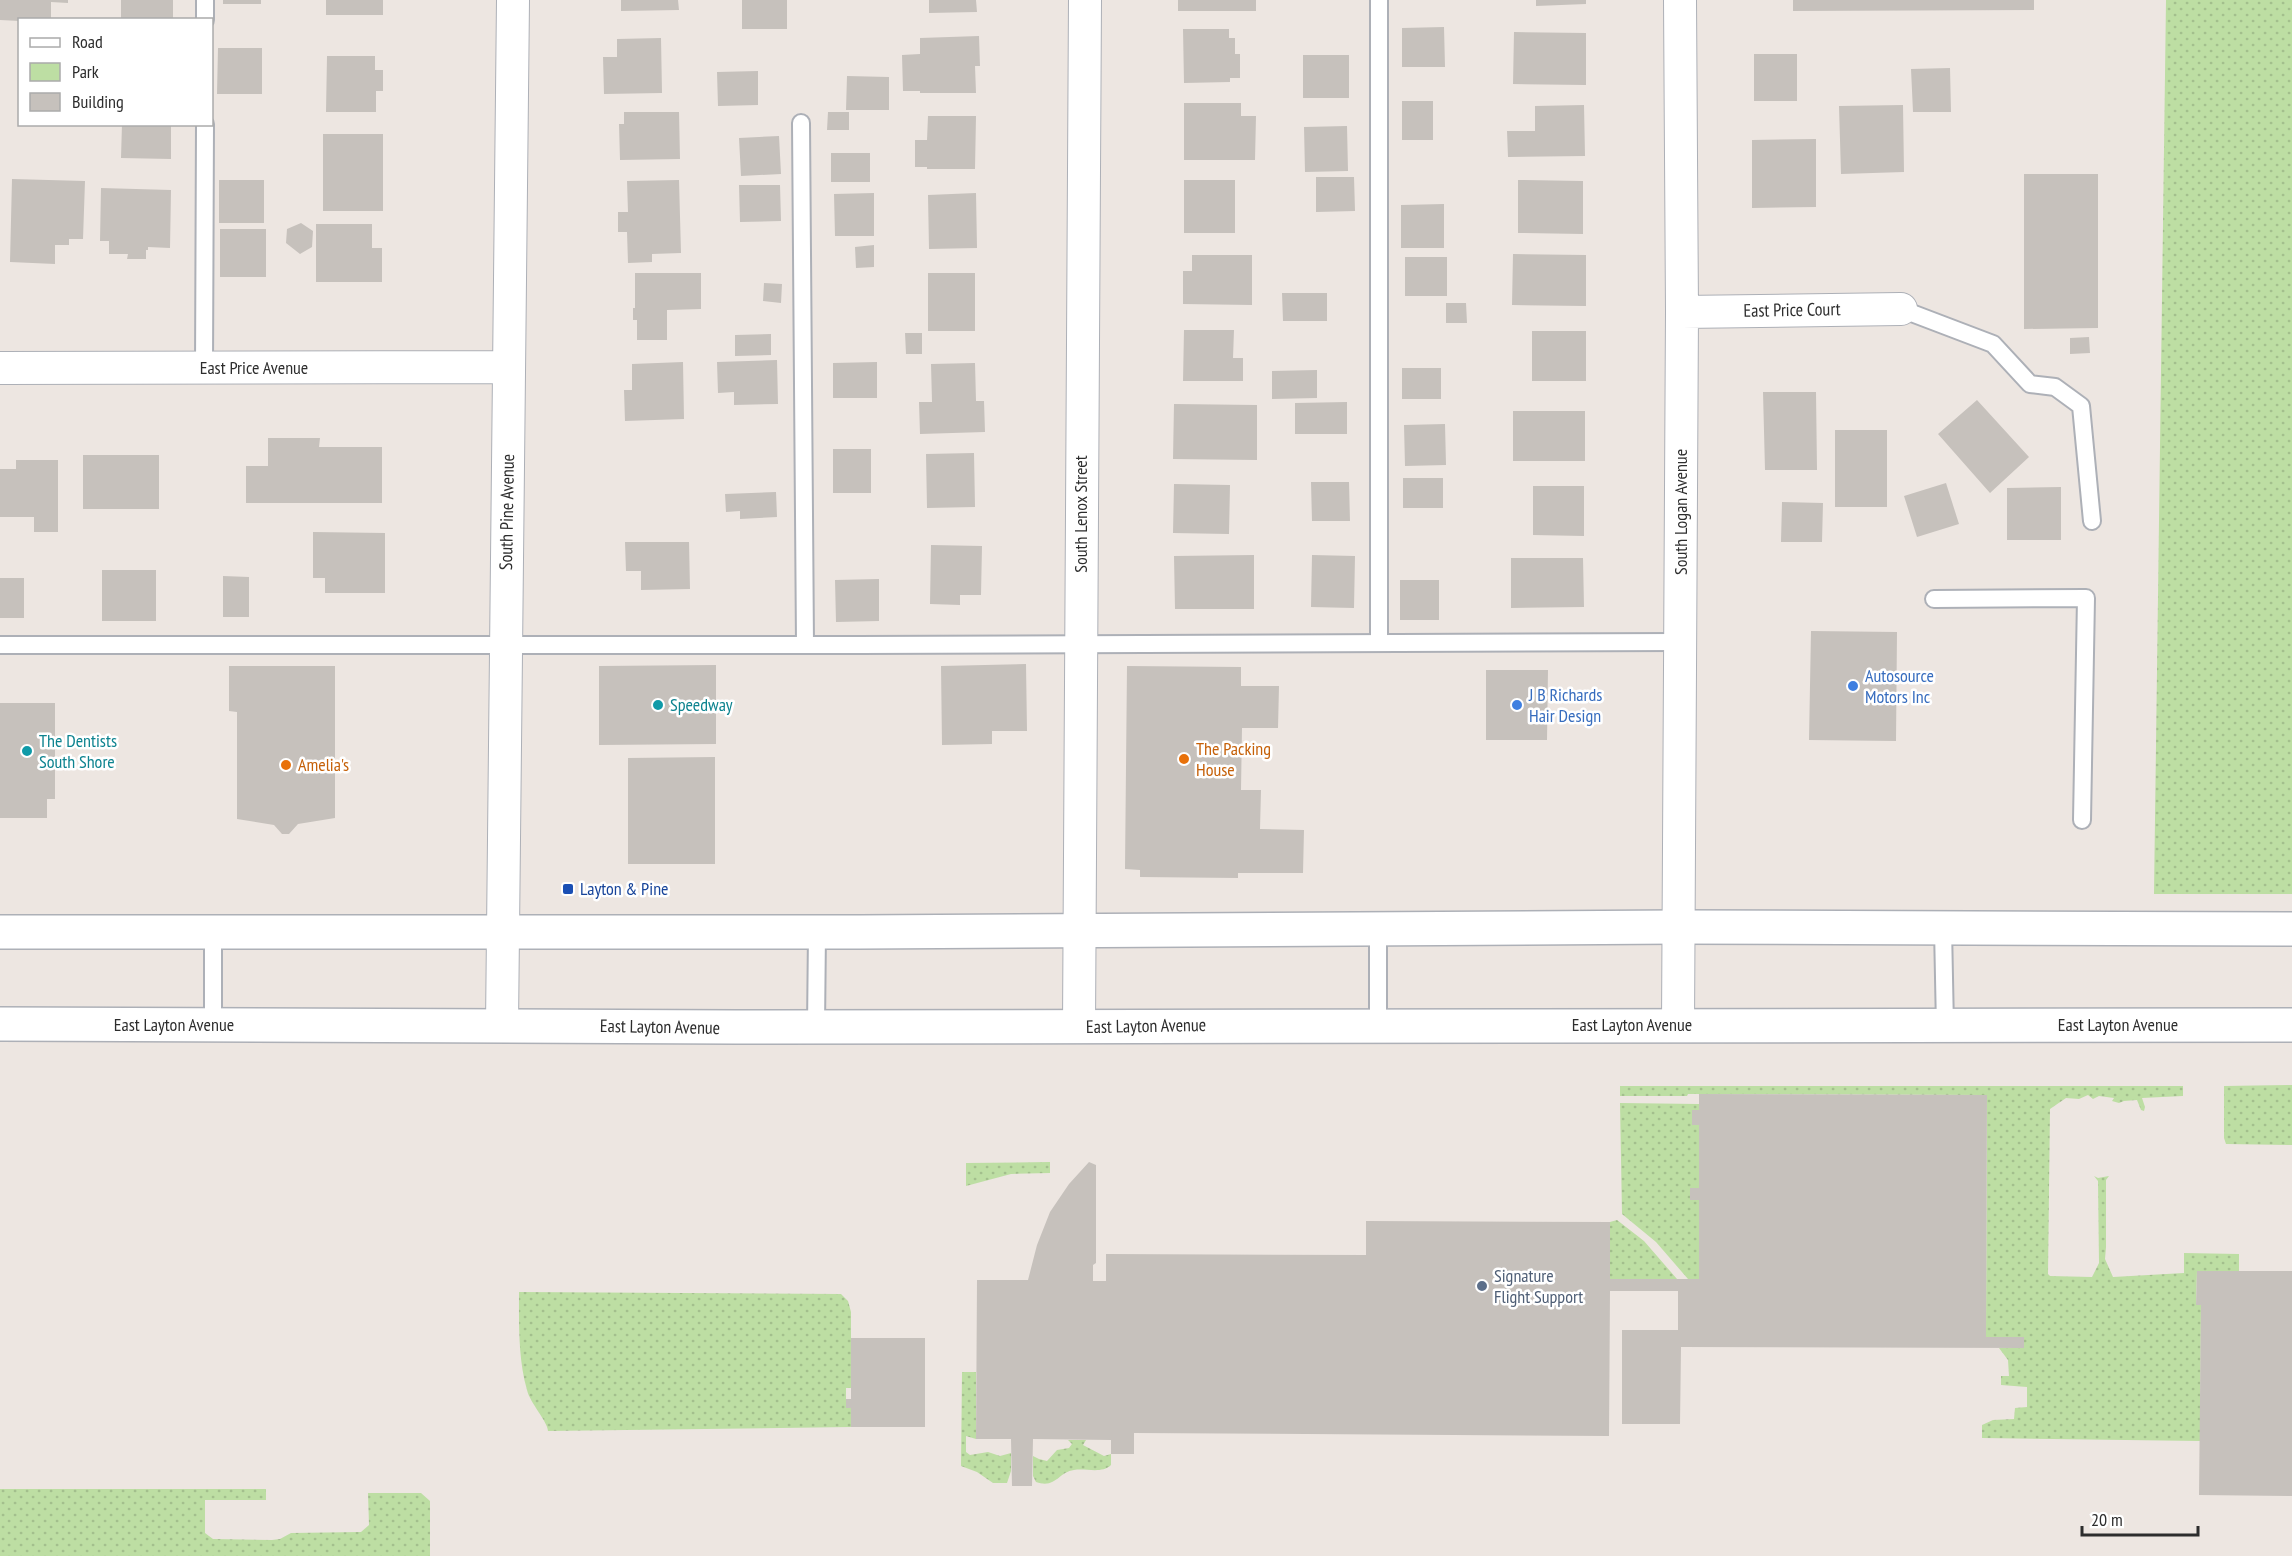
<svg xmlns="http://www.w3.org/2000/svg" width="2292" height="1556" viewBox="0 0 2292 1556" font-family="'PT Sans Narrow',sans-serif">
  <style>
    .green { fill: url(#green-dots) }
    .building { fill: #c6c1bc }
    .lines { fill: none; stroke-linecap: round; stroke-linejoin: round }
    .service-casing { stroke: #adb0b7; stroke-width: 20 }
    .minor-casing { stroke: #adb0b7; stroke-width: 34 }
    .secondary-casing { stroke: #adb0b7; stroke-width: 36 }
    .service { stroke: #fff; stroke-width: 16 }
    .minor { stroke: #fff; stroke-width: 32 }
    .secondary { stroke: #fff; stroke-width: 33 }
    .shop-dot { fill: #3f7fe0; stroke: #fff; stroke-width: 2 }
    .culture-dot { fill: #0f9aa8; stroke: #fff; stroke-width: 2 }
    .food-dot { fill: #e8710a; stroke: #fff; stroke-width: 2 }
    .transit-dot { fill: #1a4fb4; stroke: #fff; stroke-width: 2 }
    .service-dot { fill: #5c6f8a; stroke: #fff; stroke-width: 2 }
    .labels { text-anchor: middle; stroke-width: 5; stroke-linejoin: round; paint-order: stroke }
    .street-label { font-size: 18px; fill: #2d2d2d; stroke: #fff }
    .shop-label { font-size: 18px; fill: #366cbe; stroke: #fff; text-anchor: start }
    .culture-label { font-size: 18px; fill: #0d838f; stroke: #fff; text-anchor: start }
    .food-label { font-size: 18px; fill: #c56008; stroke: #fff; text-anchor: start }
    .transit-label { font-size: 18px; fill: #164399; stroke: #fff; text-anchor: start }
    .service-label { font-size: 18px; fill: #4e5e75; stroke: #fff; text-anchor: start }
  </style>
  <defs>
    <pattern id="green-dots" width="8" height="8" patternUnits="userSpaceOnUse" patternTransform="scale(1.5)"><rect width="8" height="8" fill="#bddea3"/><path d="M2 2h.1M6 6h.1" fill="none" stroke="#a3bf8d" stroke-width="1.8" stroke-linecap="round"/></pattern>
  </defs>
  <rect width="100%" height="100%" fill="#ede6e1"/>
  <path class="green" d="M2166 0H2292V894H2154Z
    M2292 1085V1145L2226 1144 2224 1138V1086Z
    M1620 1086H2183V1096L2142 1098 2145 1107 2144 1111 2141 1110 2137 1100 2124 1101 2119 1103 2112 1101 2114 1098 2099 1096 2093 1099 2088 1095 2079 1099 2066 1098 2050 1109 2048 1274 2050 1276 2092 1277 2099 1263 2098 1181 2094 1176 2098 1178 2109 1176 2106 1180V1247L2105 1259 2113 1277 2184 1273V1253L2239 1254V1271H2197L2196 1304 2201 1305 2200 1441 1982 1438V1425L1993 1420 2014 1419 2015 1408 2027 1407V1387L2001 1385V1376H2009L2008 1360 1999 1348H2024V1337H1986L1987 1095 1688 1094 1687 1096H1620Z
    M1620 1103 1699 1104V1110H1692L1699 1125V1188L1690 1189V1200H1699V1279H1688L1656 1242 1622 1214Z
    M1050 1162V1173L1011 1174 966 1186V1163Z
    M1617 1220 1644 1241 1677 1279H1610V1222Z
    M519 1292 841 1294 848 1301 851 1312V1388H846V1408H851V1427L548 1431C548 1422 530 1403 527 1390 518 1359 519 1323 519 1292Z
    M962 1372H976V1439L966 1436V1452L970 1455 988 1452 1000 1456 1011 1453V1471L1007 1483H993L977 1472 961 1466Z
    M1068 1440H1086L1083 1445 1104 1456 1111 1454V1465C1102 1474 1086 1468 1074 1470 1058 1472 1056 1489 1036 1482L1033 1476V1456L1039 1459 1047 1461 1057 1450 1069 1448 1072 1444Z
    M0 1489H266V1500H205V1533L213 1539 272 1540 280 1539 291 1533 361 1532 369 1525 368 1493H421L430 1501V1556H0Z"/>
  <path class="building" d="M0 0H68V3L51 2V20L20 21 0 20Z
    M121 0H173V20H121Z
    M223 0H261V4H223Z
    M326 0H383V15H326Z
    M621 0H678L679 10 621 11Z
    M742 0H787V29H742Z
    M929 0H976L977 12 929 13Z
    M1178 0H1256V11H1178Z
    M1536 0H1586V4L1536 6Z
    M1793 0H2034V10L1793 11Z
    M1444 27 1445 67H1402V28Z
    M1183 29H1229V38H1235V54H1240V78H1230V82L1184 83Z
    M1514 32 1586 33V85L1513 84Z
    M979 36 980 66H975L976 93H920V91H903L902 55 920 54V38Z
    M661 38 662 93 604 94 603 57H617V39Z
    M218 48H262V94H217Z
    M1754 54H1797V101H1754Z
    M1303 55H1349V98H1303Z
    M327 56H375V70H383V91H376V112H326Z
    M1950 68 1951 112H1913L1911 69Z
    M758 71V105L718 106 717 72Z
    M847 76 889 77V110H846Z
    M1402 101H1433V140H1402Z
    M1184 103H1241V116H1256L1255 160H1184Z
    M1584 105 1585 156 1508 157 1507 131H1535V106Z
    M1903 105 1904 172 1841 174 1839 106Z
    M624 112H679L680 159 620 160 619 124H624Z
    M828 112H849V130H827Z
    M928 116H976L975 169H927V167H915V140H927Z
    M122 124H171V159L121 158Z
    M1347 126 1348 171 1305 172 1304 127Z
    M323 134H383V211H323Z
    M779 136 781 174 741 176 739 138Z
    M1816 139V207L1752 208V140Z
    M831 153H870V182H831Z
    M2024 174H2098V328L2024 329Z
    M1316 177H1354L1355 211 1316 212Z
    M12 179 85 181 83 239H69V245H55V264L10 262Z
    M219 180H264V223H219Z
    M679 180 681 253 652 254V262L628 263 627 232H618V212H628L627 181Z
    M1184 180H1235V233H1184Z
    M1518 180 1583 181V234L1518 233Z
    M739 185H780L781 221 740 222Z
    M101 188 171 190 170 248 148 247V250H146V259H127L128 254H109V241H100Z
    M874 193V236H835L834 194Z
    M976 193 977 248 929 249 928 195Z
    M1444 204V248H1401V205Z
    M301 223 313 231 312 247 300 254 286 243 287 229Z
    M316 224H372V248H382V282H316Z
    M220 229H266V277H220Z
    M874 245V267L856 268 855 247Z
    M1513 254 1586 255V306L1512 305Z
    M1192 255H1252V305L1183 304V271H1192Z
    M1405 257H1447V296H1405Z
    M635 273H701V309L667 310V340H637V320H633V308H635Z
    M928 273H975V331H928Z
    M764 283 782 284 781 303 763 301Z
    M1282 293H1327V321H1283Z
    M1446 303H1466L1467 323H1446Z
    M1184 330H1234L1233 358H1243V381H1183Z
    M1532 331H1586V381H1532Z
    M905 333H922V354H906Z
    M771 334V355L735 356V335Z
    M2089 337 2090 353 2070 354V338Z
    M777 360 778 404 734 405V392L718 393 717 362Z
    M683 362 684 419 625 421 624 390H632V364Z
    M877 362V398H833V363Z
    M975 363 976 401H984L985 432 920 434 919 402H932L931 364Z
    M1402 368H1441V399H1402Z
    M1317 370V398L1272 399V371Z
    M1763 392H1816L1817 470H1765Z
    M1977 400 2029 457 1990 493 1938 434Z
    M1347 402V434H1295V403Z
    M1174 404 1257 405V460L1173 459Z
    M1513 411H1585V461H1513Z
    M1445 424 1446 465 1405 466 1404 425Z
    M1835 430H1887V507H1835Z
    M268 438H320L319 447H382V503H246V466H268Z
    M833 449H871V493H833Z
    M974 453 975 507 927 508 926 454Z
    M83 455H159V509H83Z
    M16 460H58V532H34V517H0V469H16Z
    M1403 478H1443V508H1403Z
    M1311 482H1349L1350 521H1312Z
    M1946 483 1959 524 1917 537 1904 496Z
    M1174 484 1230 485 1229 534 1173 533Z
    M1533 486H1584V536L1533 535Z
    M2061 487V540H2007V488Z
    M776 492 777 517 740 519V511L726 512 725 494Z
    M1782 502 1823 503 1822 542H1781Z
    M313 532 385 533V593H325V578H313Z
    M625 542H689L690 589 641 590V571H626Z
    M931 545 982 546 981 595H960V605L930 604Z
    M1254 555V609H1175L1174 556Z
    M1312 555 1355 556 1354 608 1311 607Z
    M1511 558H1583L1584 607 1511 608Z
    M102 570H156V621H102Z
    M223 576 249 577V617H223Z
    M0 578H24V618H0Z
    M879 579V621L836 622 835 580Z
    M1400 580H1439V620H1400Z
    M1811 631 1897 632 1896 741 1809 740Z
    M1026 664 1027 731H992V744L942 745 941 666Z
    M716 665V744L599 745V666Z
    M229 666H335V818L298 824 289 834H282L274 825 237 819V712L229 711Z
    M1127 666 1241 667V686H1279L1278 728H1242L1241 790H1261L1260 829 1304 830 1303 873H1238V878L1140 877V870L1125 869Z
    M1486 670H1548L1547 740H1486Z
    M0 703H55V799H47V818H0Z
    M715 757V864H628V758Z
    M1699 1094 1987 1095 1986 1337H2024V1348L1681 1347 1680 1424H1622V1330H1678V1291H1610L1609 1436 1134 1433V1454H1111V1440L1033 1439 1032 1486H1012L1011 1439H976L977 1280H1028L1037 1245 1050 1212 1069 1184 1089 1162 1096 1165V1263L1093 1265V1281H1106V1254L1366 1255V1221L1610 1222V1279H1699V1200H1690V1188H1699V1125H1692V1110H1699Z
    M2197 1271H2292V1496L2199 1495 2201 1305H2196Z
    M851 1338H925V1427H851V1408H846V1399H851Z"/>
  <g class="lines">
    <g class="service-casing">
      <path id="service" d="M1379 0V643
        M205 20V0
        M801 123 805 645
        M1901 309 1993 344 2030 384 2055 387 2081 406 2092 521
        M204 369 205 124
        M1934 599 2086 598 2082 820
        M0 645H858L1680 642
        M1943 928 1945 1027
        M1378 929V1025
        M213 1025V933
        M816 1027 817 932"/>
    </g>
    <g class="minor-casing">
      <path id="minor" d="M1682 312 1901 309
        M0 368 509 367
        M502 1025 513 0
        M1678 1025 1682 312 1680 0
        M1079 1027 1085 0"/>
    </g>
    <g class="secondary-casing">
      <path id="secondary" d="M0 932H860L1679 927 2292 929
        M0 1024 736 1027 2292 1025"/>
    </g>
    <use href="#service" class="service"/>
    <use href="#minor" class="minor"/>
    <use href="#secondary" class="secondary"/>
  </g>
  <g class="shop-dot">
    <circle cx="1853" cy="686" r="6"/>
    <circle cx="1517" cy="705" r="6"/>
  </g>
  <g class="culture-dot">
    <circle cx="658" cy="705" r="6"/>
    <circle cx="27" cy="751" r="6"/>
  </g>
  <g class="food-dot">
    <circle cx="1184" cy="759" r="6"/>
    <circle cx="286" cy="765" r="6"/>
  </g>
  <rect class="transit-dot" x="562" y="883" width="12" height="12" rx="3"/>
  <circle class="service-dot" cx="1482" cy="1286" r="6"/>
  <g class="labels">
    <g class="street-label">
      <text transform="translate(1792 310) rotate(-1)" y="6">East Price Court</text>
      <text x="254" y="374">East Price Avenue</text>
      <text transform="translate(507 512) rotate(-89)" y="6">South Pine Avenue</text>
      <text transform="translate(1681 512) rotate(-90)" y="6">South Logan Avenue</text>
      <text transform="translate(1081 514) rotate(-90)" y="6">South Lenox Street</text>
      <text x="174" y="1031">East Layton Avenue</text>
      <text x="1632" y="1031">East Layton Avenue</text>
      <text x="2118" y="1031">East Layton Avenue</text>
      <text transform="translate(1146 1026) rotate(-1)" y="6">East Layton Avenue</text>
      <text transform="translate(660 1027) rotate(1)" y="6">East Layton Avenue</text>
    </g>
    <g class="shop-label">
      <text x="1865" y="682">Autosource<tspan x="1865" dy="21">Motors Inc</tspan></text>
      <text x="1529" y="701">J B Richards<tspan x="1529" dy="21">Hair Design</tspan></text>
    </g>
    <g class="culture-label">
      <text x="670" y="711">Speedway</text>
      <text x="39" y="747">The Dentists<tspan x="39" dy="21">South Shore</tspan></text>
    </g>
    <g class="food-label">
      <text x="1196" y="755">The Packing<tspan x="1196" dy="21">House</tspan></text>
      <text x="298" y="771">Amelia's</text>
    </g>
    <g class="transit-label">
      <text x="580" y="895">Layton &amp; Pine</text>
    </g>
    <g class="service-label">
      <text x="1494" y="1282">Signature<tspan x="1494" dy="21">Flight Support</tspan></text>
    </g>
  </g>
  <rect x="18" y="18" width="195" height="108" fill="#ffffff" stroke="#ababab" stroke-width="1.5"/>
  <rect x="30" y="38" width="30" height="9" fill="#ffffff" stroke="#ababab" stroke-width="1.5"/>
  <text x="72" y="48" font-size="18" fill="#2d2d2d">Road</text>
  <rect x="30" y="63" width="30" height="18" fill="#bddea3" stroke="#ababab" stroke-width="1.5"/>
  <text x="72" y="78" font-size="18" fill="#2d2d2d">Park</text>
  <rect x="30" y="93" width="30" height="18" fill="#c6c1bc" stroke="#ababab" stroke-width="1.5"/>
  <text x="72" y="108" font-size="18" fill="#2d2d2d">Building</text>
  <path d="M2082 1526v9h116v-9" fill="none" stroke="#2d2d2d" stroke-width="3"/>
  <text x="2091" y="1526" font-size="18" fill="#2d2d2d" stroke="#ffffff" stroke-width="4.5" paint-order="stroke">20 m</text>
</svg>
